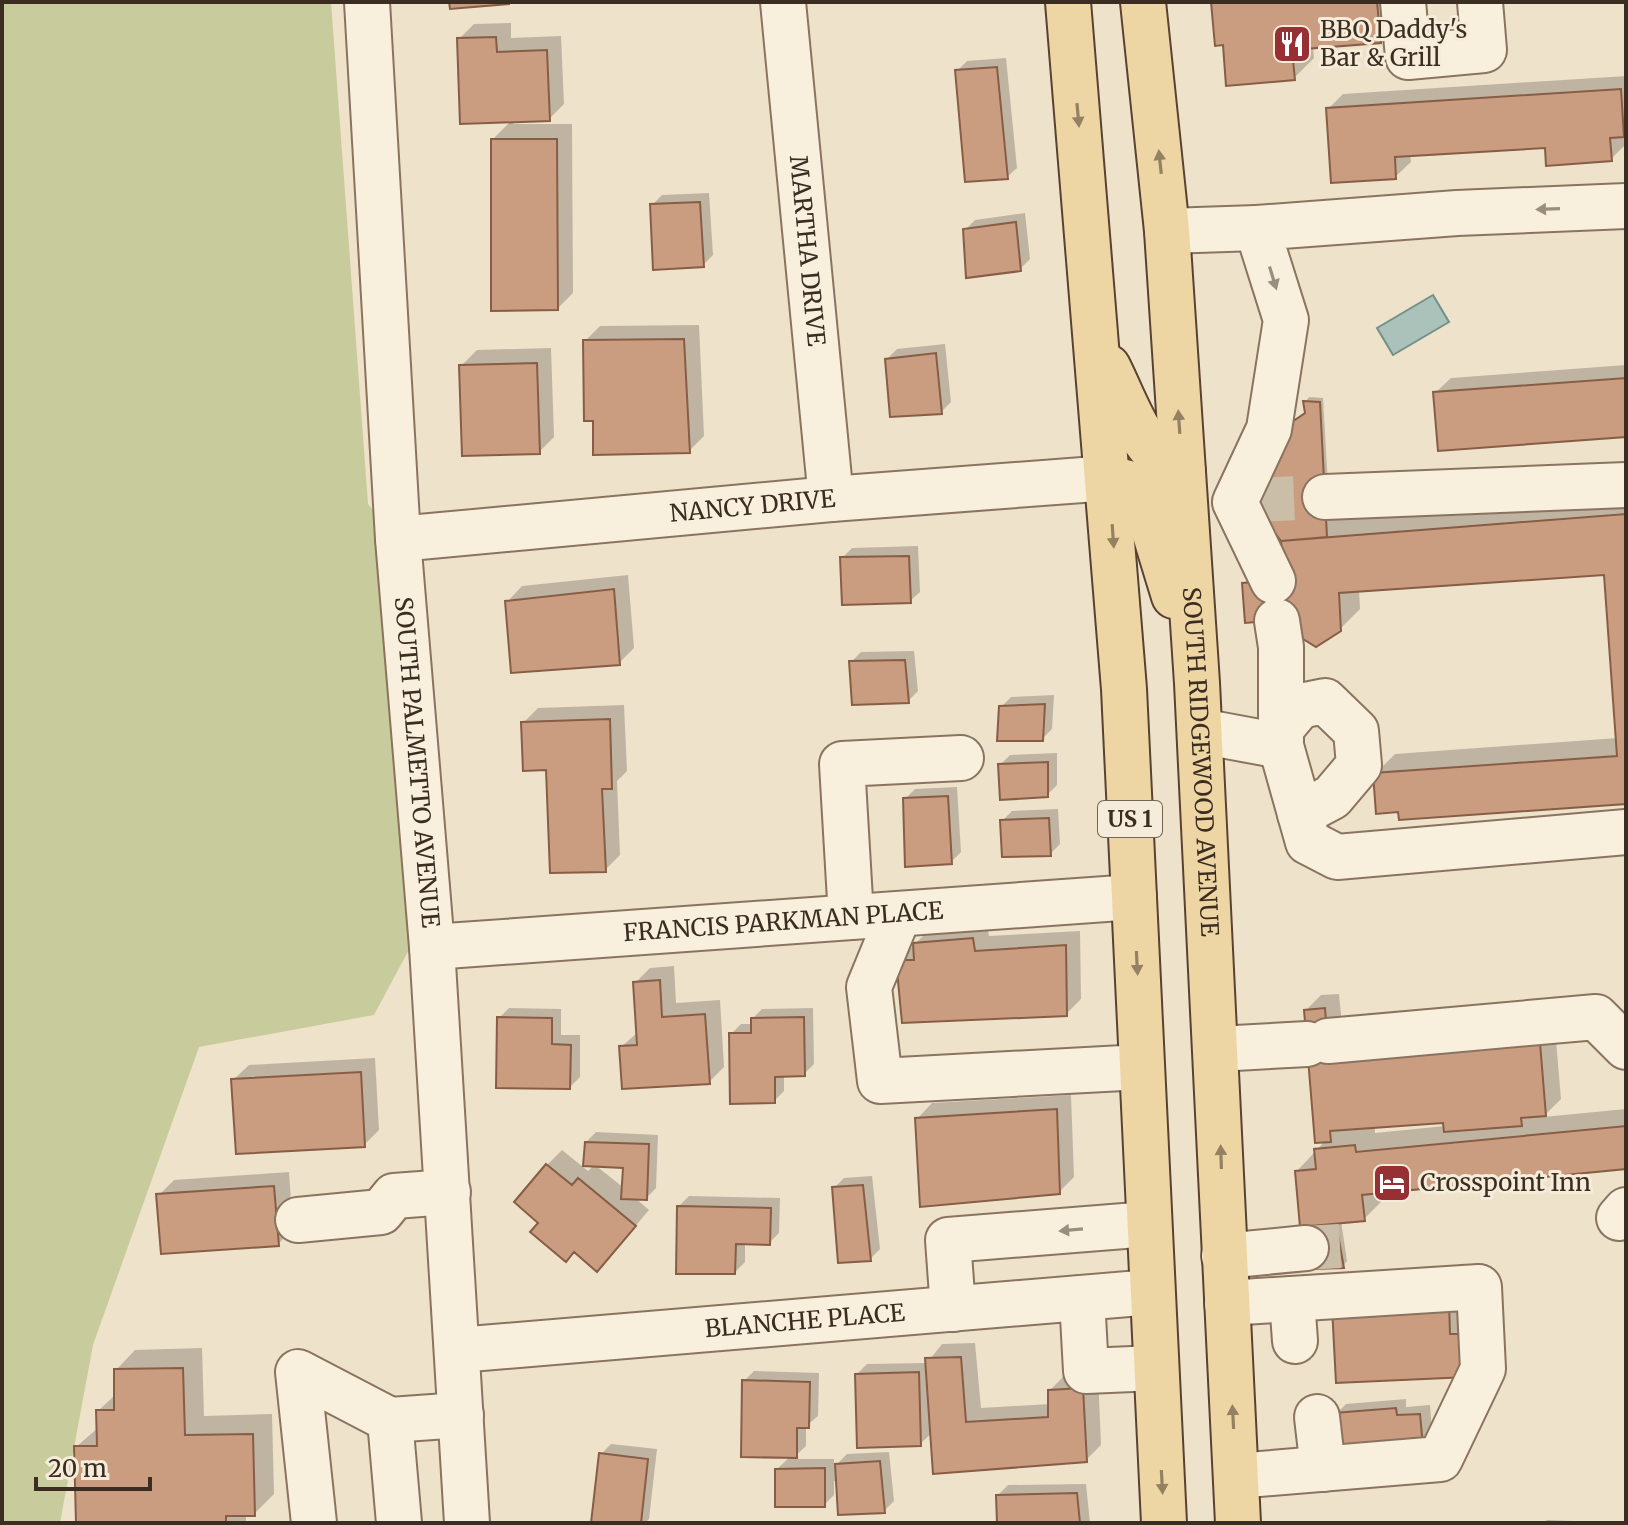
<svg xmlns="http://www.w3.org/2000/svg" width="1628" height="1525" viewBox="0 0 1628 1525" font-family="Merriweather,serif">
  <style>
    .green { fill: #c8cc9d }
    .water { fill: #aac2ba; stroke: #719188; stroke-width: 2 }
    .shadow { fill: #0003; fill-rule: evenodd }
    .building { fill: #ca9d81; stroke: #885d45; stroke-width: 2 }
    .lines { fill: none; stroke-linecap: round; stroke-linejoin: round }
    .minor-tunnel { stroke: #cabea8; stroke-width: 44; stroke-dasharray: 44 22; stroke-linecap: butt }
    .minor-casing { stroke: #8a745f; stroke-width: 48 }
    .major-casing { stroke: #584332; stroke-width: 48 }
    .minor { stroke: #f8efdd; stroke-width: 44 }
    .major { stroke: #eed5a4; stroke-width: 44 }
    .oneway { fill: #948162 }
    .oneway2 { fill: #9a8e7f }
    .labels { text-anchor: middle; stroke-width: 6; stroke-linejoin: round; paint-order: stroke }
    .shield { fill: #f5ecd9; stroke: #736658; stroke-width: 2 }
    .shield-label { font-size: 22px; font-weight: bold; fill: #3b2d21 }
    .poi-label { font-size: 24px; fill: #3b2d21; stroke: #f5ecd9; text-anchor: start }
    .street-label { font-size: 24px; fill: #3b2d21; stroke: #f5ecd9 }
  </style>
  <rect width="100%" height="100%" fill="#eee2ca"/>
  <path class="green" d="M2 2H331L368 504 378 516 412 944 374 1015 199 1047 93 1345 60 1523H2Z"/>
  <path class="water" d="M1433 295 1449 322 1393 355 1377 328Z"/>
  <path class="shadow" d="M1213 2H1398L1400 21 1380 41 1313 47 1314 58 1294 78 1225 43Z
    M511 23V38L561 36 564 104 549 119 513 120V124H572L573 293 558 308 493 139 511 121 459 39 474 24Z
    M1006 58 1017 168 1007 177 957 71 967 61Z
    M1626 76V144L1611 159 1546 146 1410 154 1411 162 1395 177 1328 109 1343 94Z
    M709 193 713 255 703 265 652 205 662 195Z
    M1025 213 1030 259 1020 269 965 230 975 220Z
    M699 325 704 436 689 451 595 419 585 341 600 326Z
    M945 344 951 402 941 412 887 359 897 349Z
    M551 348 554 437 539 452 461 366 477 350Z
    M1626 365V435L1435 393 1451 378Z
    M1309 397 1323 398 1330 520 1626 497V802L1400 810 1375 774 1395 754 1618 738 1606 572 1359 590 1360 609 1340 629 1244 584 1264 564 1284 563 1283 541 1247 493 1307 413 1305 402Z
    M918 546 920 592 910 601 842 558 852 548Z
    M628 575 634 648 619 663 507 602 522 586Z
    M914 651 918 691 908 701 851 662 861 652Z
    M1054 695 1052 729 1042 739 1001 707 1011 697Z
    M624 705 627 771 617 781 620 855 605 870 523 723 538 708Z
    M1057 753V785L1047 795 1000 765 1010 755Z
    M957 787 961 852 951 862 905 799 915 789Z
    M1058 809 1060 844 1050 854 1002 821 1012 811Z
    M987 924 989 936 1080 931 1081 999 1066 1014 898 961 930 929Z
    M674 966 676 1003 720 1000 724 1067 709 1082 621 1047 638 1032 635 983 650 968Z
    M1339 994 1344 1045 1555 1029 1561 1099 1543 1117 1626 1109V1167L1383 1191 1384 1199 1364 1219 1341 1221 1347 1261 1343 1266 1302 1227 1297 1171 1326 1140 1306 1010 1321 995ZM1445 1121V1126L1375 1133V1126Z
    M509 1008 561 1009V1035H580V1077L570 1087 499 1018Z
    M813 1008 814 1064 804 1074 784 1075V1091L774 1101 731 1034 741 1024H753V1018L762 1009Z
    M375 1058 379 1130 364 1145 233 1080 249 1065Z
    M1071 1095 1074 1177 1059 1192 917 1119 932 1103Z
    M596 1132 658 1135 656 1188 646 1198 634 1197 649 1210 612 1254 541 1223 547 1165 562 1150 588 1171 594 1165 586 1142ZM595 1165 625 1166 624 1188Z
    M289 1172 293 1229 278 1244 159 1195 174 1180Z
    M872 1176 880 1249 870 1259 834 1188 844 1178Z
    M689 1196 780 1198 779 1233 769 1243 745 1242V1262L735 1272 679 1206Z
    M1458 1293 1477 1365 1344 1298Z
    M975 1343 981 1408 1050 1404V1390L1065 1375 1098 1374 1101 1445 1086 1460 932 1433 920 1444 857 1374 867 1364 927 1363 942 1344Z
    M202 1348 204 1416 272 1414 274 1494 254 1514H246V1523H78L76 1447 99 1427 98 1411 116 1394V1370L135 1350Z
    M754 1371 819 1373 818 1416 806 1426V1446L792 1459H834V1467L847 1454 889 1452 894 1501 884 1511 838 1481H834V1495L824 1505 777 1469 791 1456 744 1381Z
    M1406 1399V1407L1430 1405 1433 1445 1336 1414 1346 1404Z
    M611 1444 657 1449 649 1519 645 1523H593L601 1454Z
    M1086 1484 1090 1523H999L998 1495 1008 1485Z
    M1547 1520 1601 1522V1523H1544Z"/>
  <path class="building" d="M449 2H509V4L450 9Z
    M1211 2H1377L1381 43 1292 50 1295 80 1226 86 1223 45 1215 46Z
    M496 37 497 52 547 50 550 121 460 124 457 38Z
    M997 67 1008 179 965 182 955 70Z
    M1621 89 1624 137 1610 138 1612 161 1546 166 1545 148 1395 157 1396 179 1331 183 1326 108Z
    M491 139H557L558 310 491 311Z
    M700 202 704 267 653 270 650 204Z
    M1016 222 1021 271 966 278 963 229Z
    M684 339 690 453 593 455V421H584L583 340Z
    M936 353 942 414 890 417 885 359Z
    M537 363 540 454 462 456 459 365Z
    M1626 378V437L1438 451 1433 392Z
    M1303 401 1320 402 1327 537 1281 541 1245 493 1292 422 1305 413Z
    M1626 514V804L1399 820 1398 812 1376 814 1373 773 1617 756 1604 575 1339 593 1341 631 1316 647 1295 634 1294 619 1245 623 1242 583 1284 580 1281 541Z
    M909 556 911 603 842 605 840 557Z
    M614 589 620 665 511 673 505 601Z
    M905 660 909 703 852 705 849 661Z
    M1045 704 1043 741H997L999 706Z
    M610 719 612 789H602L606 872 550 873 546 770 523 771 521 722Z
    M1048 762V797L1000 800 998 764Z
    M948 796 952 864 905 867 903 798Z
    M1049 818 1051 856 1002 857 1000 820Z
    M973 938 975 951 1066 945 1067 1016 902 1023 896 960H914L913 943Z
    M660 980 662 1017 705 1014 710 1084 622 1089 619 1046 637 1045 633 982Z
    M1325 1008 1329 1059 1540 1043 1546 1116 1521 1118 1522 1126 1444 1132 1443 1123 1330 1131 1331 1142 1315 1143 1304 1010Z
    M497 1017 552 1018V1044L571 1045 570 1089 496 1088Z
    M804 1017 805 1076 775 1077V1103L730 1104 729 1033H751V1018Z
    M361 1072 365 1147 236 1154 231 1079Z
    M1057 1109 1060 1194 920 1207 915 1118Z
    M1626 1126V1169L1362 1195 1365 1221 1300 1227 1295 1171 1316 1169 1314 1149 1355 1145 1356 1152Z
    M585 1142 649 1144 647 1200 621 1199 623 1168 583 1166Z
    M546 1164 572 1185 578 1178 636 1226 597 1272 574 1252 566 1262 530 1232 538 1223 514 1202Z
    M863 1185 871 1261 838 1263 832 1187Z
    M274 1186 279 1246 161 1254 156 1194Z
    M677 1206 771 1208 770 1245 736 1244 735 1274H676Z
    M1336 1224 1344 1268 1312 1269 1300 1227Z
    M1449 1302 1450 1334H1465L1468 1377 1336 1383 1332 1307Z
    M961 1357 966 1422 1048 1417V1390L1083 1388 1087 1462 933 1474 925 1358Z
    M183 1368 185 1435 253 1434 255 1516H226V1523H76L74 1446H97L96 1410H114V1369Z
    M919 1372 921 1446 857 1448 855 1374Z
    M742 1380 810 1382 809 1428H797V1458L741 1457Z
    M1396 1408 1397 1415 1420 1414 1424 1457 1337 1464 1334 1413Z
    M599 1453 648 1459 641 1523H591Z
    M880 1461 885 1513 838 1515 835 1464Z
    M825 1468V1507H775V1469Z
    M1077 1493 1080 1523H997L996 1495Z"/>
  <g class="lines">
    <path class="minor-tunnel" d="M1250 500 1325 497
      M1306 1248 1340 1246"/>
    <g class="minor-casing">
      <g id="minor">
        <path id="s1" d="M367 2 398 539 432 947 467 1523"/>
        <path id="s2" d="M783 2 831 499"/>
        <path d="M1403 2 1408 57 1484 50 1480 2"/>
        <path d="M1167 231 1257 228"/>
        <path d="M1325 497 1626 485"/>
        <path id="s3" d="M398 539 831 499 1109 478"/>
        <path d="M1273 581 1235 502 1269 429 1286 320 1257 228 1457 213 1626 206"/>
        <path d="M1277 621 1281 647V746L1308 842 1337 857 1626 832"/>
        <path d="M1280 730 1300 706 1325 701 1356 731 1359 765 1332 797 1300 814"/>
        <path d="M1200 731 1281 746"/>
        <path d="M899 914 869 987 880 1081 1142 1067"/>
        <path d="M851 917 842 764 961 758"/>
        <path id="s4" d="M432 947 1134 897"/>
        <path d="M1328 1041 1596 1017 1626 1047"/>
        <path d="M1217 1049 1307 1044"/>
        <path d="M1619 1218 1626 1210"/>
        <path d="M298 1220 381 1212 394 1196 448 1192"/>
        <path d="M1224 1256 1306 1248"/>
        <path d="M1082 1298 1086 1371 1156 1368"/>
        <path d="M1292 1299 1295 1341"/>
        <path d="M1227 1303 1479 1287 1483 1369 1440 1459 1236 1476"/>
        <path d="M953 1309 948 1240 1149 1224"/>
        <path id="s5" d="M458 1350 1152 1292"/>
        <path d="M1317 1417 1323 1469"/>
        <path d="M390 1420 399 1523"/>
        <path d="M314 1523 298 1372 390 1420 461 1415"/>
      </g>
    </g>
    <g class="major-casing">
      <g id="major">
        <path d="M1068 2 1124 689 1164 1523"/>
        <path id="s6" d="M1143 2 1167 231 1197 683 1238 1523"/>
        <path d="M1108 367C1127 404 1141 456 1183 472"/>
        <path d="M1109 478 1129 483 1144 498 1174 596"/>
      </g>
    </g>
    <use href="#minor" class="minor"/>
    <use href="#major" class="major"/>
  </g>
  <defs><path id="oneway-solid" d="M-6-.8H1V-3.2L6.5 0L1 3.2V.8H-6Z" transform="scale(2)"/></defs>
  <g class="oneway">
    <use href="#oneway-solid" transform="translate(1078 115) rotate(85)"/>
    <use href="#oneway-solid" transform="translate(1160 162) rotate(-96)"/>
    <use href="#oneway-solid" transform="translate(1179 422) rotate(-94)"/>
    <use href="#oneway-solid" transform="translate(1113 536) rotate(86)"/>
    <use href="#oneway-solid" transform="translate(1137 963) rotate(87)"/>
    <use href="#oneway-solid" transform="translate(1221 1157) rotate(-92)"/>
    <use href="#oneway-solid" transform="translate(1233 1417) rotate(-93)"/>
    <use href="#oneway-solid" transform="translate(1162 1482) rotate(87)"/>
  </g>
  <g class="oneway2">
    <use href="#oneway-solid" transform="translate(1548 209) rotate(178)"/>
    <use href="#oneway-solid" transform="translate(1273 278) rotate(73)"/>
    <use href="#oneway-solid" transform="translate(1071 1230) rotate(175)"/>
  </g>
  <defs>
    <g id="restaurant-square" transform="scale(2)"><rect x="-9" y="-9" width="18" height="18" rx="4" fill="#973035" stroke="#f5ecd9"/><path d="M-5-6h1v4h1v-4h1v4h1v-4h1v5L-1.5 .5V6h-2V.5L-5-1ZM5-6V6H3V1.5H1.5Q1.5-4 5-6Z" fill="#fff"/></g>
    <g id="hotel-square" transform="scale(2)"><rect x="-9" y="-9" width="18" height="18" rx="4" fill="#973035" stroke="#f5ecd9"/><path d="M-6-4.5h1.5V1H6V5H4.5V3h-9V5H-6ZM-4 0a1.8 1.8 0 1 1 3.6 0ZM.5 0V-2.5h3Q6-2.5 6 0Z" fill="#fff"/></g>
  </defs>
  <g fill-rule="evenodd">
    <use href="#restaurant-square" x="1292" y="44"/>
    <use href="#hotel-square" x="1392" y="1183"/>
  </g>
  <g class="labels">
    <rect class="shield" x="1098" y="801" width="64" height="36" rx="6"/>
    <g class="shield-label">
      <text x="1130" y="827">US 1</text>
    </g>
    <g class="poi-label">
      <text x="1320" y="38">BBQ Daddy's<tspan x="1320" dy="28">Bar &amp; Grill</tspan></text>
      <text x="1420" y="1191">Crosspoint Inn</text>
    </g>
    <g class="street-label">
      <text dy="8" stroke="none"><textPath href="#s2" startOffset="250">MARTHA DRIVE</textPath></text>
      <text dy="8" stroke="none"><textPath href="#s3" startOffset="356">NANCY DRIVE</textPath></text>
      <text dy="8" stroke="none"><textPath href="#s6" startOffset="762">SOUTH RIDGEWOOD AVENUE</textPath></text>
      <text dy="8" stroke="none"><textPath href="#s1" startOffset="762">SOUTH PALMETTO AVENUE</textPath></text>
      <text dy="8" stroke="none"><textPath href="#s4" startOffset="352">FRANCIS PARKMAN PLACE</textPath></text>
      <text dy="8" stroke="none"><textPath href="#s5" startOffset="348">BLANCHE PLACE</textPath></text>
    </g>
  </g>
  <rect width="1628" height="1525" fill="none" stroke="#3b2d21" stroke-width="8"/>
  <path d="M36 1477v12h114v-12" fill="none" stroke="#3b2d21" stroke-width="4"/>
  <text x="48" y="1477" font-size="24" fill="#3b2d21" stroke="#f5ecd9" stroke-width="6" paint-order="stroke">20 m</text>
</svg>
